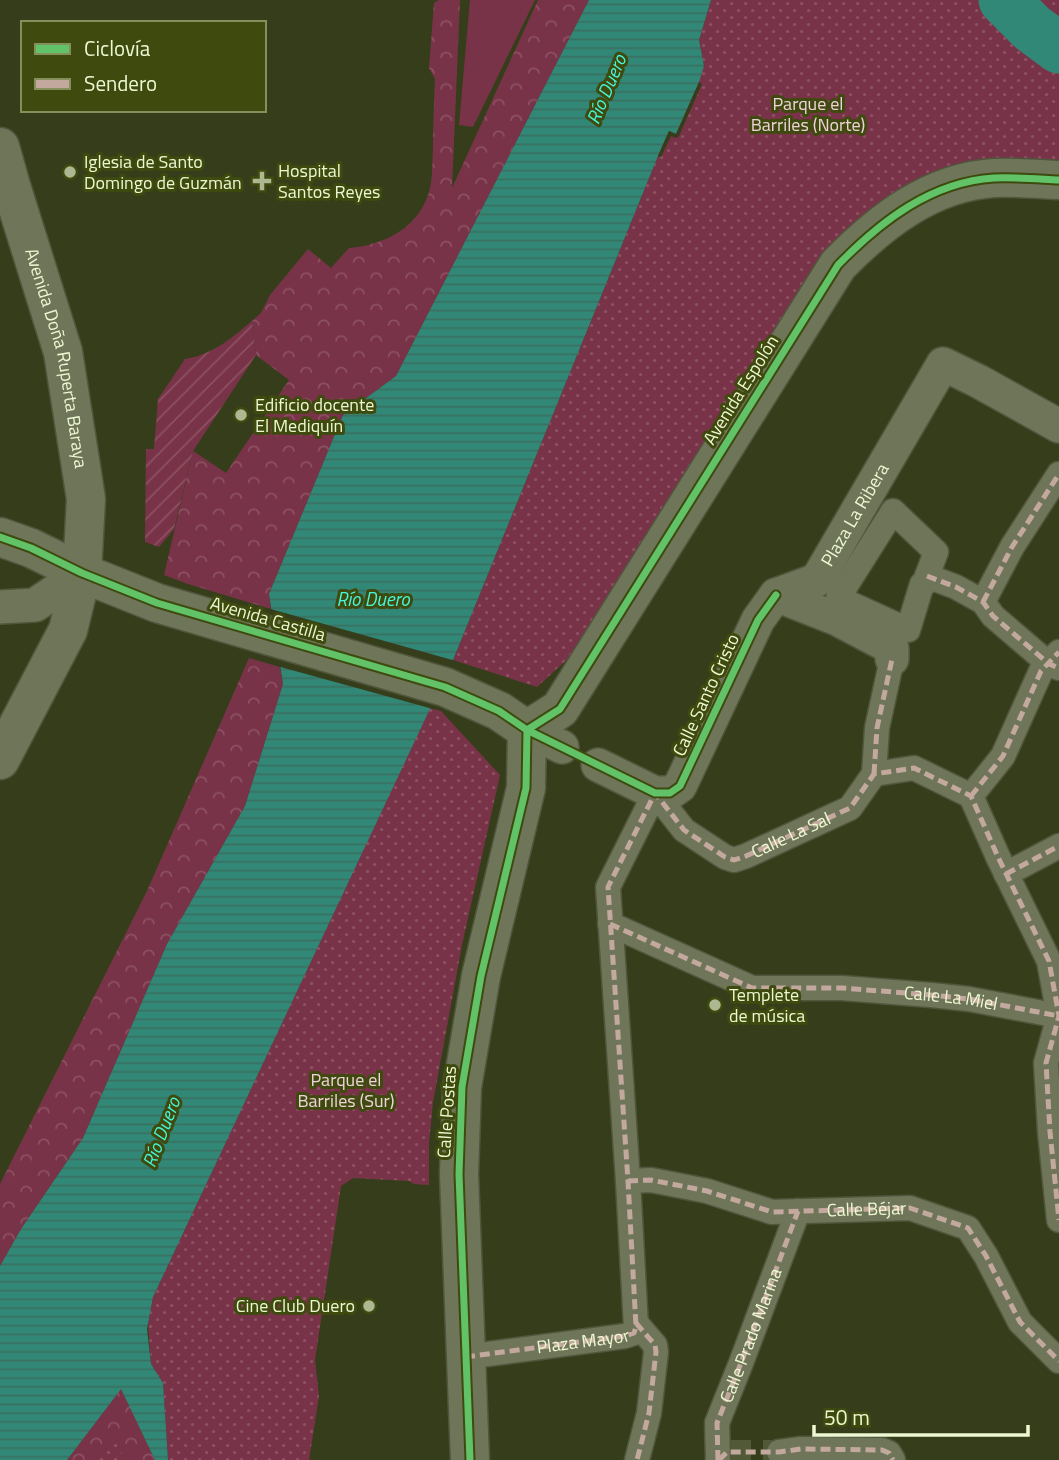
<svg xmlns="http://www.w3.org/2000/svg" width="1059" height="1460" viewBox="0 0 1059 1460" font-family="'Titillium Web',sans-serif">
  <style>
    .grass { fill: #793349 }
    .forest { fill: url(#forest-crowns) }
    .park { fill: url(#park-dots) }
    .garden { fill: url(#garden-furrows) }
    .water { fill: url(#water-rules) }
    .pier { fill: #363d1b }
    .lines { fill: none; stroke-linecap: round; stroke-linejoin: round }
    .river { stroke: #328877; stroke-width: 51 }
    .pedestrian-tunnel { stroke: #515936; stroke-width: 24; stroke-dasharray: 24 12; stroke-linecap: butt }
    .pedestrian-casing { stroke: #50563c; stroke-width: 27 }
    .minor-casing { stroke: #50563c; stroke-width: 36 }
    .tertiary-casing { stroke: #50563c; stroke-width: 41 }
    .pedestrian { stroke: #6f7559; stroke-width: 24 }
    .minor { stroke: #6f7559; stroke-width: 33 }
    .tertiary { stroke: #6f7559; stroke-width: 38 }
    .quiet { stroke: #c3a89e; stroke-width: 5; stroke-dasharray: 10 5; stroke-linecap: butt }
    .cycleway-casing { stroke: #3e4a0e; stroke-width: 11 }
    .cycleway { stroke: #61c268; stroke-width: 7 }
    .poi-dot { fill: #adb792; stroke: #3e4a0e; stroke-width: 2.5 }
    .labels { text-anchor: middle; stroke-width: 6; stroke-linejoin: round; paint-order: stroke }
    .park-label { font-size: 18px; fill: #f1d2db; stroke: #3e4a0e }
    .poi-label { font-size: 18px; fill: #edf8d2; stroke: #3e4a0e; text-anchor: start }
    .street-label { font-size: 18px; fill: #edf8d2; stroke: #3e4a0e }
    .water-label { font-size: 19px; font-style: italic; fill: #46f4d9; stroke: #3e4a0e }
  </style>
  <defs>
    <pattern id="forest-crowns" width="20" height="18" patternUnits="userSpaceOnUse" patternTransform="scale(1.75)"><rect width="20" height="18" fill="#793349"/><path d="M2 6a3 3 0 1 1 6 0M12 15a3 3 0 1 1 6 0" fill="none" stroke="#8c5162"/></pattern>
    <pattern id="park-dots" width="8" height="8" patternUnits="userSpaceOnUse" patternTransform="scale(1.75)"><rect width="8" height="8" fill="#793349"/><path d="M2 2h.1M6 6h.1" fill="none" stroke="#8c5162" stroke-width="1.8" stroke-linecap="round"/></pattern>
    <pattern id="garden-furrows" width="10" height="10" patternUnits="userSpaceOnUse" patternTransform="scale(1.75)"><rect width="10" height="10" fill="#793349"/><path d="M-1 1l2-2M0 10L10 0M9 11l2-2" fill="none" stroke="#8c5162"/></pattern>
    <pattern id="water-rules" width="6" height="5" patternUnits="userSpaceOnUse" patternTransform="scale(1.75)"><rect width="6" height="5" fill="#328877"/><path d="M0 2.5h6" fill="none" stroke="#3a6f61"/></pattern>
  </defs>
  <rect width="100%" height="100%" fill="#363d1b"/>
  <path class="grass" d="M470 0H535L473 127 459 125Z"/>
  <path class="forest" d="M439 0H460L452 188 538 0H589L396 376 343 415 269 594 271 609 188 584 164 575 193 451 226 473 289 380 256 355 252 321 261 313 270 295 308 249 331 268 349 248C385 245 421 227 430 188 433 175 432 162 433 150 433 126 434 103 435 79L429 68 434 3Z
    M249 658 280 667 283 684 245 806 167 944 83 1138 21 1229 0 1266V1184L147 891Z
    M121 1388 155 1460H124L116 1433 95 1460H67Z"/>
  <path class="park" d="M711 0H1059V164L897 192 881 202 839 238 573 654 537 687 453 660 658 156 669 131 704 66 699 40Z
    M430 708 441 711 500 775 462 945 433 1102 429 1143V1185L414 1184 409 1181 353 1178 341 1186 315 1360 319 1396 309 1460H168L163 1383 151 1364 148 1324 153 1297Z
    M116 1432 124 1460H95Z"/>
  <path class="garden" d="M252 321 256 355 193 451 174 529 159 547 145 542 146 449H154L158 399 185 359C212 355 232 338 252 321Z"/>
  <path class="water" d="M589 0H711L699 40 704 66 699 82 676 134 669 131 658 156 453 660 153 1297 147 1329 151 1364 163 1383 168 1460H155L121 1389 67 1460H0V1266L21 1229 83 1138 167 944 245 806 283 684 269 594 343 415 396 376Z"/>
  <path class="pier" d="M699 82 702 84 679 136 676 138 671 136 661 157 658 156 669 131 676 134Z
    M267 608 456 661 433 709 277 666Z"/>
  <g class="lines">
    <path class="river" d="M1004 0 1032 28 1059 48"/>
    <path class="pedestrian-tunnel" d="M727 1452H779"/>
    <g class="pedestrian-casing">
      <g id="pedestrian">
        <path d="M893 511 936 552 924 584H922L908 630 838 598Z"/>
        <path d="M927 576 956 587 983 602 993 616 1049 664 1059 668"/>
        <path d="M983 602 1012 547 1059 474"/>
        <path d="M874 774 877 728 892 659"/>
        <path d="M971 796 1003 756 1041 671 1059 652"/>
        <path d="M1006 874 1059 846"/>
        <path id="s1" d="M610 924 752 988H842L931 995 969 999 1059 1016"/>
        <path d="M628 1181 651 1180 707 1191 772 1212 910 1208 968 1228 986 1256 1020 1322 1059 1361"/>
        <path d="M636 1323 655 1345 656 1352 649 1413 637 1460"/>
        <path d="M465 1357 625 1336 634 1333 636 1327 628 1181 608 887 655 793 684 830 725 857 734 860 746 856 850 808 874 774 914 768 971 796 998 857 1049 961 1059 1016 1046 1063 1050 1132 1059 1220"/>
        <path d="M779 1452 801 1449 882 1450 889 1453 893 1460"/>
        <path d="M718 1460 717 1423 741 1363 798 1211"/>
      </g>
    </g>
    <g class="minor-casing">
      <g id="minor">
        <path id="s2" d="M776 595 817 580 943 364 978 381 1059 426"/>
        <path d="M776 595 837 619 892 648V659"/>
        <path d="M0 607 35 605 82 573"/>
        <path d="M527 730 562 747"/>
        <path d="M598 765 655 793H670L680 786 758 620 776 595"/>
      </g>
    </g>
    <g class="tertiary-casing">
      <g id="tertiary">
        <path id="s3" d="M0 147 11 186 63 352 86 499 82 573 68 630 0 760"/>
        <path d="M0 537 31 548 82 573 157 603 445 687 499 711 527 730"/>
        <path d="M527 730 560 709 838 265C881 221 931 182 994 178 1015 177 1038 179 1059 180"/>
        <path d="M470 1460 459 1174 462 1087 481 976 526 788 527 730"/>
      </g>
    </g>
    <use href="#pedestrian" class="pedestrian"/>
    <use href="#minor" class="minor"/>
    <use href="#tertiary" class="tertiary"/>
    <g class="quiet">
      <path d="M927 576 956 587 983 602 993 616 1049 664 1059 668"/>
      <path d="M983 602 1012 547 1059 474"/>
      <path d="M874 774 877 728 892 659"/>
      <path d="M971 796 1003 756 1041 671 1059 652"/>
      <path d="M1006 874 1059 846"/>
      <path d="M610 924 752 988H842L931 995 969 999 1059 1016"/>
      <path id="s4" d="M628 1181 651 1180 707 1191 772 1212 910 1208 968 1228 986 1256 1020 1322 1059 1361"/>
      <path d="M636 1323 655 1345 656 1352 649 1413 637 1460"/>
      <path id="s5" d="M465 1357 625 1336 634 1333 636 1327 628 1181 608 887 655 793 684 830 725 857 734 860 746 856 850 808 874 774 914 768 971 796 998 857 1049 961 1059 1016 1046 1063 1050 1132 1059 1220"/>
      <path id="s6" d="M718 1460 717 1423 741 1363 798 1211"/>
      <path d="M719 1460 727 1452H779L801 1449 882 1450 889 1453 893 1460"/>
    </g>
    <g class="cycleway-casing">
      <path id="cycleway" d="M0 537 31 548 82 573 157 603 445 687 499 711 527 730 655 793H670L680 786 758 620 776 595
        M527 730 560 709 838 265C881 221 931 182 994 178 1015 177 1038 179 1059 180
        M470 1460 459 1174 462 1087 481 976 526 788 527 730"/>
    </g>
    <use href="#cycleway" class="cycleway"/>
  </g>
  <g class="poi-dot">
    <circle cx="70" cy="172" r="7"/>
    <path d="M258.5 170.5h7v7h7v7h-7v7h-7v-7h-7v-7h7z"/>
    <circle cx="241" cy="415" r="7"/>
    <circle cx="715" cy="1005" r="7"/>
    <circle cx="369" cy="1306" r="7"/>
  </g>
  <g class="labels">
    <g class="park-label">
      <text x="808" y="110">Parque el<tspan x="808" dy="21">Barriles (Norte)</tspan></text>
      <text x="346" y="1086">Parque el<tspan x="346" dy="21">Barriles (Sur)</tspan></text>
    </g>
    <g class="poi-label">
      <text x="84" y="168">Iglesia de Santo<tspan x="84" dy="21">Domingo de Guzmán</tspan></text>
      <text x="278" y="177">Hospital<tspan x="278" dy="21">Santos Reyes</tspan></text>
      <text x="255" y="411">Edificio docente<tspan x="255" dy="21">El Mediquín</tspan></text>
      <text x="729" y="1001">Templete<tspan x="729" dy="21">de música</tspan></text>
      <text x="355" y="1312" text-anchor="end">Cine Club Duero</text>
    </g>
    <g class="street-label">
      <text dy="6" stroke="none"><textPath href="#s3" startOffset="219">Avenida Doña Ruperta Baraya</textPath></text>
      <text transform="translate(741 390) rotate(-58)" y="6">Avenida Espolón</text>
      <text dy="6" stroke="none"><textPath href="#s2" startOffset="119">Plaza La Ribera</textPath></text>
      <text transform="translate(268 619) rotate(16)" y="6">Avenida Castilla</text>
      <text transform="translate(706 695) rotate(-65)" y="6">Calle Santo Cristo</text>
      <text dy="6" stroke="none"><textPath href="#s5" startOffset="891">Calle La Sal</textPath></text>
      <text dy="6" stroke="none"><textPath href="#s1" startOffset="355">Calle La Miel</textPath></text>
      <text transform="translate(447 1112) rotate(-86)" y="6">Calle Postas</text>
      <text dy="6" stroke="none"><textPath href="#s4" startOffset="243">Calle Béjar</textPath></text>
      <text dy="6" stroke="none"><textPath href="#s6" startOffset="131">Calle Prado Marina</textPath></text>
      <text dy="6" stroke="none"><textPath href="#s5" startOffset="119">Plaza Mayor</textPath></text>
    </g>
    <g class="water-label">
      <text transform="translate(606 89) rotate(-67)" y="7">Río Duero</text>
      <text x="373" y="606">Río Duero</text>
      <text transform="translate(161 1132) rotate(-69)" y="7">Río Duero</text>
    </g>
  </g>
  <rect x="21" y="21" width="245" height="91" fill="#3e4a0e" stroke="#84905c" stroke-width="2"/>
  <rect x="35" y="44" width="35" height="10" fill="#61c268" stroke="#84905c" stroke-width="2"/>
  <text x="84" y="56" font-size="21" fill="#edf8d2">Ciclovía</text>
  <rect x="35" y="79" width="35" height="10" fill="#c3a89e" stroke="#84905c" stroke-width="2"/>
  <text x="84" y="91" font-size="21" fill="#edf8d2">Sendero</text>
  <path d="M814 1425v10h214v-10" fill="none" stroke="#edf8d2" stroke-width="3.5"/>
  <text x="824" y="1425" font-size="21" fill="#edf8d2" stroke="#3e4a0e" stroke-width="5" paint-order="stroke">50 m</text>
</svg>
